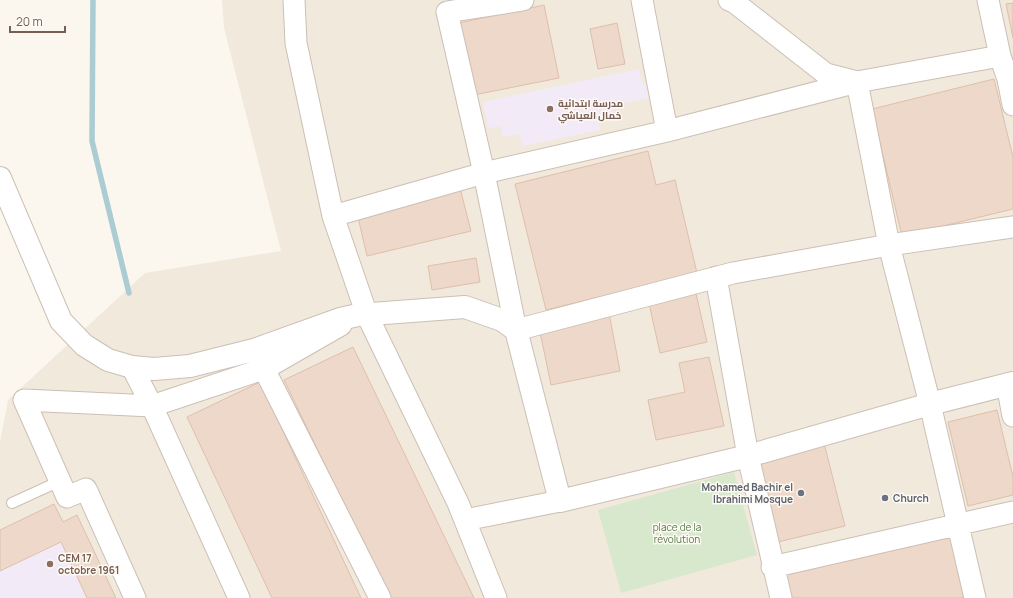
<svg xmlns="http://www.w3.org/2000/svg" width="1013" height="598" viewBox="0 0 1013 598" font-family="Manrope,Cairo,sans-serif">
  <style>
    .residential { fill: #f2e9dd }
    .education { fill: #f3eaf8 }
    .green { fill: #d7e8cd }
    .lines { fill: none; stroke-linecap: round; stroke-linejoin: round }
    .stream { stroke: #abccd3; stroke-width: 5.5 }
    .building { fill: #edd8c9; stroke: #debfab }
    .service-casing { stroke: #ccbfb4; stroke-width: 12 }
    .minor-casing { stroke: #ccbfb4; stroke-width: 23 }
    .tertiary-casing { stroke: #ccbfb4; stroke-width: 24 }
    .service { stroke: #fff; stroke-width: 10 }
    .minor { stroke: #fff; stroke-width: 21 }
    .tertiary { stroke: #fff; stroke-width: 22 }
    .education-dot { fill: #8d6e63; stroke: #fefaf4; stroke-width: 1.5 }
    .worship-dot { fill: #6b7280; stroke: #fefaf4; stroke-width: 1.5 }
    .labels { text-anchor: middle; stroke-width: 3; stroke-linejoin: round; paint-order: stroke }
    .education-label { font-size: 10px; font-weight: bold; fill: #785e54; stroke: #fefaf4; text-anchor: start }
    .worship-label { font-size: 10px; font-weight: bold; fill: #5b616d; stroke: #fefaf4; text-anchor: end }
    .park-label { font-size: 10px; fill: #58784c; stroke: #fefaf4 }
  </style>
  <rect width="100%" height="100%" fill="#fbf6ee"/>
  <path class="residential" d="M222 0H1013V598H0V442L8 400 145 273 281 251 224 28Z"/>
  <path class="education" d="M639 69 643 85H647L649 98 614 105 616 114 598 118 600 130 522 146 519 134 503 137 501 126 488 128 483 102Z
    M54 504 63 522 77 515 116 598H0V530Z"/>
  <path class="green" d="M734 472 757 555 621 593 598 510Z"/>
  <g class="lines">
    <path class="stream" d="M93 0 92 141 129 293"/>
  </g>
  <path class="building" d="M1013 3V38L1006 4Z
    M544 5 559 78 474 95 459 23Z
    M617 23 625 64 598 69 590 29Z
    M994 79 1013 157V209L902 236 872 109Z
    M648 151 656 185 675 180 697 273 546 310 515 184Z
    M460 188 471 231 367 256 357 213Z
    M476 258 480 282 432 290 428 266Z
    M695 289 707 342 660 353 648 299Z
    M609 313 620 371 551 385 539 327Z
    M353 347 474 598H389L284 380Z
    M709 357 724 426 656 440 648 400 685 392 679 363Z
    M260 382 361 598H272L187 417Z
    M997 410 1013 477V495L968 506 948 422Z
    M824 443 845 526 778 542 757 460Z
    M54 504 63 522 77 515 116 598H87L61 542 0 571V530Z
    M951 536 965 598H792L786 573Z"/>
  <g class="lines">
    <g class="service-casing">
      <path id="service" d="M12 503 60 481"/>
    </g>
    <g class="minor-casing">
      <path id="minor" d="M294 0 296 43 333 216 367 315 458 503 496 598
        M523 0 447 12 484 173 516 330 733 273 889 245 1013 227
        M642 0 667 131
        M729 0 734 2 826 74 857 82 889 245 930 404 975 598
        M988 0 1000 56 1008 79 1013 105
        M333 216 484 173 667 131 857 82 1000 56
        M716 277 748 456 781 598
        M258 357 380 598
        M132 367 152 406 239 598
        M1007 384 1013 416
        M465 520 560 501
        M772 567 1013 512
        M135 598 86 489 67 497 24 400 152 406 266 368 341 325"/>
    </g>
    <g class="tertiary-casing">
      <path id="tertiary" d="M0 178 61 321 84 345 108 360 132 367 154 369 190 366 254 350 340 319 358 315 465 307 502 320 516 330 560 501 748 456 930 404 1013 383"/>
    </g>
    <use href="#service" class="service"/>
    <use href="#minor" class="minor"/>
    <use href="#tertiary" class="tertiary"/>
  </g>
  <g class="education-dot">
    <circle cx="550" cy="109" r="4"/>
    <circle cx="50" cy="564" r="4"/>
  </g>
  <g class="worship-dot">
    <circle cx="801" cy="493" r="4"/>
    <circle cx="885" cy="498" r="4"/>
  </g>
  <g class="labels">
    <g class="education-label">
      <text x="558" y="107">مدرسة ابتدائية<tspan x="558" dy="12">خمال العياشي</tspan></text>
      <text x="58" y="562">CEM 17<tspan x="58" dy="12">octobre 1961</tspan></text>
    </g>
    <g class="worship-label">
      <text x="793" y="491">Mohamed Bachir el<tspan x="793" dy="12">Ibrahimi Mosque</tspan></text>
      <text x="893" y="502" text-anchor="start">Church</text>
    </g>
    <g class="park-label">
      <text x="677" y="531">place de la<tspan x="677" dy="12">révolution</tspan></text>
    </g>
  </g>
  <path d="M10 26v6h55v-6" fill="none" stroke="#745f52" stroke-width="2"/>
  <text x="16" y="26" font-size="12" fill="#745f52" stroke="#fefaf4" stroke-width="3" paint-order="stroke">20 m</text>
</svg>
